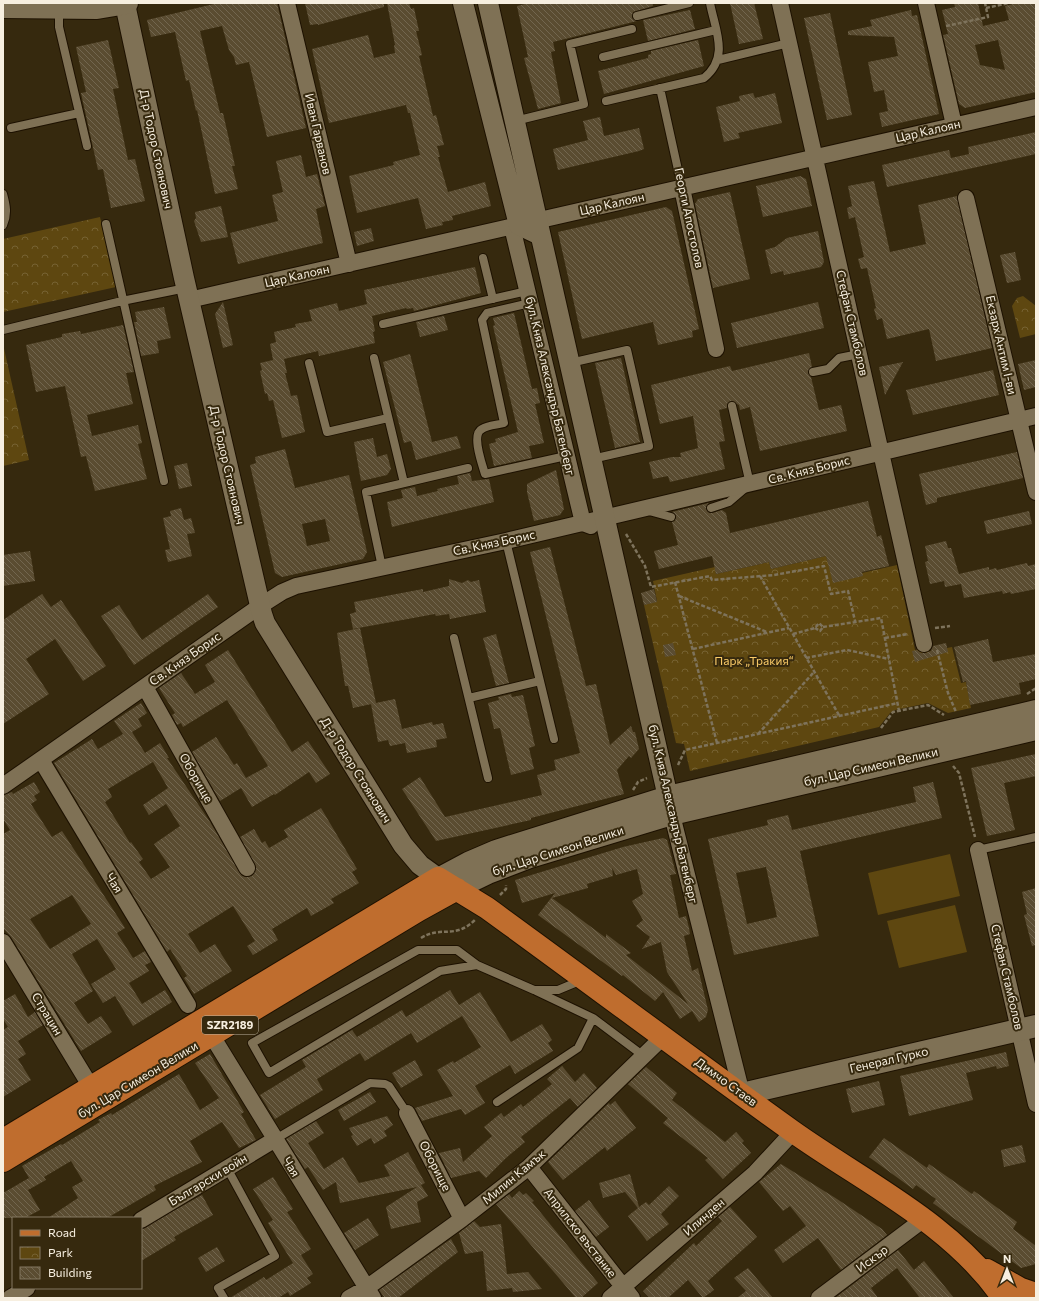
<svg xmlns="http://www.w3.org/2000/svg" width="1039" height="1301" viewBox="0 0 1039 1301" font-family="Commissioner,sans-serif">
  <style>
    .green { fill: #5e4710 }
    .park { fill: url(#park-crowns) }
    .building { fill: url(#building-back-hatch); fill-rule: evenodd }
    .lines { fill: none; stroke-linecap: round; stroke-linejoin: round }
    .service-casing { stroke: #1d1100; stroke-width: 10 }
    .minor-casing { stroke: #1d1100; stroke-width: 18 }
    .tertiary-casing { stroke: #1d1100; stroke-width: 22 }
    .secondary-casing { stroke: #1d1100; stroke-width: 24 }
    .primary-casing { stroke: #1d1100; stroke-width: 24 }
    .path { stroke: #7e735c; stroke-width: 2.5; stroke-dasharray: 4 2; stroke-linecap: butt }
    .service { stroke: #7f7155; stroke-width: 8 }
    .minor { stroke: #7f7155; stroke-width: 16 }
    .tertiary { stroke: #7f7155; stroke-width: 20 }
    .secondary { stroke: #7f7155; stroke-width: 22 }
    .primary { stroke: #bf6d2e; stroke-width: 22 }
    .labels { text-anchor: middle; stroke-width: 4; stroke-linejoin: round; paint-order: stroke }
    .shield { fill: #36290e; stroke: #bdb4a1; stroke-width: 1 }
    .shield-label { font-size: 11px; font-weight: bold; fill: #f7efe0 }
    .street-label { font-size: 12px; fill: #f7efe0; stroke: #36290e }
    .park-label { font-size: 12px; fill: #facb68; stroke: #36290e }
  </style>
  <defs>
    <pattern id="park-crowns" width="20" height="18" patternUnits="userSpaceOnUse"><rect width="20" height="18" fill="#5e4710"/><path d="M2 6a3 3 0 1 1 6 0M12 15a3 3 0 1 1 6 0" fill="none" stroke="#766232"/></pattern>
    <pattern id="building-back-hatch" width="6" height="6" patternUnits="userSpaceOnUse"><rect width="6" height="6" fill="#5a4c31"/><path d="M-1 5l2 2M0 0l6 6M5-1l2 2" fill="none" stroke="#72664f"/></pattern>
  </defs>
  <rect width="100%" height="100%" fill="#36290e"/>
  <path class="green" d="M950 854 960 896 878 915 868 873Z
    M955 905 967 952 899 968 887 921Z"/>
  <path class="park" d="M100 217 116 287 3 312V239Z
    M1023 296 1036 306V334L1020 338 1012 306 1017 298Z
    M3 344 29 460 3 466Z
    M826 556 834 582 862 573 897 565 915 650 926 648 927 652 952 647 961 683 966 682 971 708 948 713 928 703 895 710 890 713 879 727 690 771 684 744 676 743 644 605 657 601 653 581 715 567 716 574 769 562 771 569Z"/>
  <path class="building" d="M218 3H277L306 128 267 137 249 62 236 65 234 57 229 50 222 26 200 31 220 113H223L235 166H232L238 189 215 194 197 110 196 111 189 80 186 81 175 32 151 37 147 20Z
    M305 3H384V7L318 25V24L310 25Z
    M387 3H409L411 9 414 8 419 31H416L422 55 419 56 433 116 436 115 444 145 437 146 440 157H438L448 192 485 182 491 206 452 216 453 220 442 222 443 225 426 229 418 198 357 213 349 176 394 165 393 162 420 155 410 113H408L406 105 329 123 312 49 368 35 374 58 395 53 394 45H395Z
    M529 3H652L653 6 633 12 632 18 637 21 553 42 555 51 551 52 561 103 538 109 524 58 528 57 517 6Z
    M730 3H754L763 39 739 44Z
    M954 3H978L983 26 1009 20 1005 6 1017 3H1036V92L965 108 959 104 943 35 948 34 942 10 955 7ZM998 40 1005 70 980 65 975 45Z
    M690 10 695 29 648 41 643 20Z
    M911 10 912 16 917 15 939 114 882 127 879 113 888 111 884 90 874 92 868 62 898 56 894 37 848 35V31L872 26 870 20Z
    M830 13 852 115 827 120 804 18Z
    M108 40 119 88 113 89 128 160 135 159 145 201 111 208 103 169 98 170 81 93 86 92 76 47Z
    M698 40 704 66 604 94 598 71 648 58V55L651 54V51Z
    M753 93 755 98 775 93 782 123 738 133 740 138 724 142 716 107 740 101 739 96Z
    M600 117 604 136 639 128 644 149 639 151 558 170 553 149 588 140 583 121Z
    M1036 132V154L887 187 882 165 949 150 951 158 969 154 968 147Z
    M301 155 306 177 317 174 325 206 316 209 323 243 238 264 230 233 278 221 272 195 283 192 276 161Z
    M800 176 806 179 812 206 763 217 756 186Z
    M874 181 890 252 926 244 918 205 957 196 992 348 936 361 929 329 887 339 882 318 877 320 874 309 876 308 867 268 861 269 858 259 864 257 855 217 849 219 847 208 852 206 848 186Z
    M730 192 750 279 713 288 695 204 698 199Z
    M221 206 228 237 201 242 194 221 196 218 195 212Z
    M666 207 672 211 699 329 692 331 693 337 658 345 653 322 582 339 558 232Z
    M371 228 374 241 357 246 354 232Z
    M818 231 824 262 821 267 784 275 783 271 771 274 765 250 775 247 787 238Z
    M1015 252 1021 280 1007 283 1000 255Z
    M475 267 481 293 414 311 413 308 407 309 406 308 372 316 375 331 373 332 375 343 319 356 318 351 284 359 287 373H285L291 396 297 395 305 432 282 438 273 400 269 401 267 393 265 394 260 371 262 370 260 363 273 360 270 344 276 342 274 332 296 327 295 324 312 321 309 310 337 303 339 311 367 304 364 290Z
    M223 302 233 345 223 348 215 314Z
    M818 302 824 328 737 348 731 323Z
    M164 307 171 338 157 341 159 353 141 356 134 322H137L135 312Z
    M514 313 532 389 537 388 540 403 535 404 544 443 529 446 532 458 494 466 489 444 496 442 495 439 518 432 493 326 495 325 493 318Z
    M444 316 448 330 420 337 416 322Z
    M123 325 134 372 126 373 133 404 87 415 92 436 138 425 142 443 138 444 147 479 95 491 86 456 81 457 65 386 36 392 26 345 62 337V334L80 331 81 334Z
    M809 353 812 367 808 373 811 377 819 410 841 405 847 431 760 451 750 407 740 410 739 405 730 401 727 404V408L719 410 725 441 719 442 725 469 670 482 668 476 653 479 649 462 672 457H681L680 453 698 448 693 416 660 424 651 385 730 366 732 371Z
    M410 354 432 442 457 436 461 448 416 460 411 441 404 443 383 362Z
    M621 358 640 442 615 448 595 363Z
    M1036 360V387L1024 390 1018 364Z
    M903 362 885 395 879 367Z
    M993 370 999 395 913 415 906 390Z
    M373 438 377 457 387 454 391 469 387 475 361 481 354 442Z
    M285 449 295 488 349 475 367 552 363 559 282 577 275 573 250 465 256 463 255 457ZM325 519 330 541 307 546 302 524Z
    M1017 452 1023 478 937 498V502L926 505 919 474Z
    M187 463 192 486 179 489 174 466Z
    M556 470 564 509 560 515 534 521 527 492V484Z
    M470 473 472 481 489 479 494 502 392 527 387 502 403 498 401 490 415 487 417 496 438 491 437 489 459 484 457 476Z
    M868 501 877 537 881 535 889 566 862 572 863 576 833 583 826 556 771 569 769 562 716 574 712 556 659 569 654 551 678 545 672 522 675 521 676 516 672 512 709 503 706 507 708 512 712 513 722 510 726 513 730 533Z
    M181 508 184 520 191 518 195 533 187 534 192 556 168 562 165 550 170 549 163 518 171 516 170 511Z
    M1029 511 1032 524 987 534 984 521Z
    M946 541 948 548H951L959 574 989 567V570L996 568 997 570 1027 563 1028 566 1036 564V589L1011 594 1010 592 1003 594 1002 591 964 598 961 584 945 587 944 581 930 584 925 562 928 561 925 546Z
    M550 547 586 686 596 684 610 745 631 726 633 732H635L639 749 631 758 629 756 617 770 624 794 531 818V820L436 841 402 789 420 777 445 817 542 795 537 775 556 770 554 760 580 753 530 552Z
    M30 551 35 581 3 586V555Z
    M449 579 462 583 468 580 471 582 479 580 486 612 450 619 449 614 436 616 435 614 353 629 350 614 356 612 354 602 423 589V592L449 586Z
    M654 589 657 602 644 605 641 593Z
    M42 594 51 607 61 600 106 666 83 681 55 639 26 659 49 694 3 724V620Z
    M208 594 218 607 134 665 101 616 119 605 142 640Z
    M360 628 376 703 353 708 348 686H345L337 633Z
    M496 634 509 683 496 686 483 638Z
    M988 639 993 662 1036 654V679L1019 683 1021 694 970 705 966 681 963 682 954 647Z
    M673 643 676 655 665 657 663 645Z
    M946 643 948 652 915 662 912 651 917 650 921 653H926L931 651 933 646Z
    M228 650 292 752 308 741 330 774 316 783 309 772 275 795 274 794 252 807 241 788 220 801 192 752 216 737 234 765 237 763 246 778 268 766 227 700 183 727 181 723 177 725 172 715 175 713 159 688 181 673 195 694 215 682 205 665Z
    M511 694 512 697 523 695 535 746 529 748 534 769 511 775 500 728 494 729 488 703 499 700 498 697Z
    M395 699 402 729 432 722 433 725 443 723 447 738 436 740 437 747 407 753 405 743 390 746 388 740 378 742 371 704Z
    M141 703 147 713 138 719 142 726 132 732 145 753 160 743 169 758H167L210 822 242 876 247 877 252 876 256 868 240 837 254 829 262 843 265 841 269 848 288 837 284 830 321 808 357 869 352 872 359 883 331 899 334 903 311 916 307 908 272 929 278 940 253 955 247 946 255 941 233 906 188 934 200 953 215 944 232 971 194 994 184 978 187 976 170 949 167 952 54 763 92 739 98 749 123 734 114 721ZM153 762 168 788 143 805 149 815 166 804 180 826 154 844 170 867 151 879 139 862 143 859 131 842 130 843 105 802 112 797 108 789Z
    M1036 754V776L1004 783 1015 830 987 836 971 768Z
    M34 782 40 792 34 796 37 800 31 804 52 837 62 831 125 928 117 933 133 958 145 951 151 962 145 965 149 971 129 983 142 1004 165 990 172 1002 133 1026 115 996 103 1003 91 984 116 969 97 939 72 954 93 991 74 1003 88 1024 101 1016 112 1032 81 1051 11 937 3 928V834L10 830 3 819V795L12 792 13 794ZM72 895 91 924 50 949 30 919Z
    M933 782 942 818 800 851 819 936 734 955 708 839 768 825 767 820 788 815 792 830 916 802 913 787ZM766 867 777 917 747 924 736 873Z
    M663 838 667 840 676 874 670 875 679 918 686 916 689 928 690 934 684 936 692 971 698 968 708 1010 706 1017 699 1022 692 1011 680 1019 663 992 655 1001 623 975 622 976 538 915 555 893 522 903 515 880 623 847ZM612 868 616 875 637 869 643 894 632 901 643 920 636 926 650 937 642 949 661 942 667 972 688 1004 626 955 631 953 606 934V938L552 898 588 888 587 884 613 876Z
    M1036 888V945L1032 946 1024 915 1027 914 1022 892Z
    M450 990 459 1005 480 992 511 1042 542 1024 552 1040 548 1043 553 1051 515 1074 510 1065 475 1086 485 1103 465 1115 461 1109 422 1121 415 1108 453 1096 437 1070 453 1061 454 1063 481 1047 462 1016 417 1043 411 1033 365 1061 360 1053 317 1079 323 1090 275 1119 260 1095 306 1067 302 1060 352 1030 357 1037 402 1010 406 1017Z
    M15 994 28 1017 35 1012 43 1025 18 1041 26 1054 18 1059 31 1080 3 1097V1030L8 1027 3 1019V1001Z
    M1006 1052 1009 1066 997 1069 996 1066 966 1073 973 1100 909 1116 900 1076Z
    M210 1054 244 1112 241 1114 256 1140 239 1148 222 1122 190 1141 202 1162 154 1186 156 1190 107 1218H48L78 1198 72 1187 83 1181 71 1161 44 1177 46 1180 28 1190 40 1210 25 1218H3V1193L29 1178 22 1166 61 1144 62 1145 100 1122 98 1120 111 1113 112 1115 179 1074 200 1110 219 1098 195 1063Z
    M415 1060 423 1075 401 1088 392 1073Z
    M562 1066 575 1082 584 1073 597 1088 578 1107 570 1098 521 1137 525 1142 506 1158 486 1178 479 1171 451 1178 439 1153 460 1148 463 1162 492 1136 484 1127 501 1113 504 1117 521 1104 523 1107 552 1084 547 1079Z
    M646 1067 677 1093 672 1100 725 1142 736 1132 744 1141 742 1143 751 1153 723 1179 705 1160 708 1158 663 1123 668 1118 628 1084Z
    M879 1081 885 1105 852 1113 846 1089Z
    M370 1092 376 1102 344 1121 338 1110Z
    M615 1101 636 1128 607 1151 605 1147 563 1180 548 1162 609 1103 610 1105Z
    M387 1116 393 1125 384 1131 387 1136 374 1144 371 1138 357 1146 351 1136 353 1135 349 1128Z
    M316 1121 324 1133 308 1143 324 1169 343 1157 359 1183 390 1176 384 1165 408 1152 425 1183 421 1185 428 1196 417 1202 421 1222 391 1229 386 1207 417 1187 340 1203 336 1182 323 1190 308 1167 305 1169 286 1139Z
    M884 1138 927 1168 929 1164 972 1194 974 1191 1017 1222 1013 1229 1036 1246V1264L1021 1268 933 1203 936 1199 916 1185 913 1189 869 1157Z
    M1022 1145 1026 1162 1004 1167 1001 1150Z
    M781 1164 837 1199 882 1229 887 1235 841 1270 818 1238 783 1263 774 1250 806 1226 790 1206 783 1211 759 1182Z
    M630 1174 639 1207 646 1202 649 1205 669 1186 679 1196 661 1214 669 1224 647 1241 628 1216 638 1208 625 1192 603 1198 599 1183Z
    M273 1177 293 1209 287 1212 311 1249 301 1255 313 1274 307 1278 311 1283 290 1296 288 1292 278 1298H230L264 1277 266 1280 293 1263 268 1223 273 1220 253 1189Z
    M519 1191 523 1195 526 1193 534 1201 532 1202 598 1283 581 1298H576L496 1204 509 1194 512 1198Z
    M202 1195 213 1215 174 1237 176 1240 141 1261V1229Z
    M589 1200 609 1227 596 1237 575 1211Z
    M730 1207 757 1237 708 1281 714 1290 703 1298 688 1280 668 1298H650L643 1291 694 1243 696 1246 722 1221 718 1217Z
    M368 1218 379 1235 355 1250 344 1233Z
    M474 1221 480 1227 501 1224 507 1274 528 1272 542 1289 513 1292 512 1288 487 1291 483 1251 465 1254 459 1233Z
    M451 1239 458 1252 398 1298H385L379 1290Z
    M217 1247 225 1261 206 1272 198 1258Z
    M898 1250 914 1270 924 1261 954 1298H920L897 1268 871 1288 878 1298H835Z
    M748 1268 773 1298H737L746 1291 734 1278Z"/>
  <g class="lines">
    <g class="service-casing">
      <path id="service" d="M59 8V27L87 146
        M637 16 689 3
        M603 57 716 30
        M718 60 789 43
        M660 88 682 188
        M606 101 704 78C730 57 715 30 710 3
        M515 121 584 104 570 44 632 29
        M11 128 79 113
        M3 194C6 205 8 214 3 225
        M106 224 164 481
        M483 258 493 299
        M530 303 487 313 482 320 504 423C498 425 488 425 482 429 471 434 482 464 485 474L566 456
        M383 324 527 291
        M3 330 122 301 186 288
        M374 358 404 483
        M309 363 327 432 388 418
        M570 363 627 350 649 446 592 459
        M813 372 828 369 839 358 859 354
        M711 508 729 502 750 484 732 406
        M649 511 671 517
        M506 541 554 739
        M382 567 366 492 468 468
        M454 638 488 778
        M469 698 540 681
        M978 850 1036 837
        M477 965 440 971 269 1073 252 1043 418 950H457L477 965 534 990H558L582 980
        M536 991 593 1018 645 1057
        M497 1102 578 1048 593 1018
        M274 1140 370 1083 385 1084 389 1086 407 1113
        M224 1298 218 1288 275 1256 227 1168"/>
    </g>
    <g class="minor-casing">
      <path id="minor" d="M287 3 349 264
        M780 3 924 644
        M926 3 954 125
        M682 188 716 349
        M966 198 1036 492
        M519 225 513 231 583 523 591 526
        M189 300 1036 107
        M145 687 247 868
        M41 760 188 1005
        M3 786 260 606 282 592 296 586 506 541 1036 416
        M672 815 742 1094
        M978 850 1036 1104
        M3 942 91 1087
        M212 1036 373 1298
        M407 1113 462 1219
        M529 1167 632 1298
        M141 1220 274 1140
        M10 1298 27 1288
        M349 1298 365 1289 462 1219 529 1167 664 1036
        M610 1298 755 1173 793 1132
        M819 1298 924 1219"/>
    </g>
    <g class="tertiary-casing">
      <path id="tertiary" d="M463 3 519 225 540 235
        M488 3 672 815
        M125 4 184 278 262 614 265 623 403 845 420 865 438 878 468 862 496 850 668 796 1036 710
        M457 889 488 874 530 858 672 815 1036 730"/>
    </g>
    <g class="secondary-casing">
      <path id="secondary" d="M3 7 97 8 127 3
        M742 1094 1036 1026"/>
    </g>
    <g class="primary-casing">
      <path id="primary" d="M3 1140 438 878 487 908C589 982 690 1058 792 1131 865 1183 951 1223 1003 1298
        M3 1161 419 910 457 889
        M987 1270 1021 1289 1036 1294"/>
    </g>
    <path class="path" d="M986 8 1009 3
      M946 26 988 17 985 3
      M626 534 645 566 651 587 710 576 712 580 774 575 824 566 831 594 848 591 855 621
      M760 576 840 717
      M675 582 717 743
      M679 596 767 632
      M823 627 881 618 899 711
      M935 628 950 626
      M793 634 815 628 819 623 823 627 820 631 815 628
      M885 638 908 634
      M693 649 789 628
      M937 650 948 693 956 712
      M806 658 847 650 889 659
      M1027 694 1036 688
      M881 728 893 712 928 705 944 715
      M758 734 814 672
      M678 765 685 750 898 703
      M953 766 959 773 975 837
      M633 790 638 782 647 778
      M500 895 506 889V885
      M421 938C442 925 454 940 475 920"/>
    <use href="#service" class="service"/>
    <use href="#minor" class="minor"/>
    <use href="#tertiary" class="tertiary"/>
    <use href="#secondary" class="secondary"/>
    <use href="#primary" class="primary"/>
  </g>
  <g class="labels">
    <rect class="shield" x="202" y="1016" width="56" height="18" rx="3"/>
    <g class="shield-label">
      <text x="230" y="1029">SZR2189</text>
    </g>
    <g class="street-label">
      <text transform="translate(928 131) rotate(-13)" y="4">Цар Калоян</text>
      <text transform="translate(318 134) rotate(77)" y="4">Иван Гарванов</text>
      <text transform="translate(156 149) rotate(78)" y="4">Д-р Тодор Стоянович</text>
      <text transform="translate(612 204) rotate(-13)" y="4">Цар Калоян</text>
      <text transform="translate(689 218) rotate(78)" y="4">Георги Апостолов</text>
      <text transform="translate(297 276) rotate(-13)" y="4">Цар Калоян</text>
      <text transform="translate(852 323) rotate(77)" y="4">Стефан Стамболов</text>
      <text transform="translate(1001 345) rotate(77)" y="4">Екзарх Антим I-ви</text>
      <text transform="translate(550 386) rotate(77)" y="4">бул. Княз Александър Батенберг</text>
      <text transform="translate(227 465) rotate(77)" y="4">Д-р Тодор Стоянович</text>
      <text transform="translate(809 470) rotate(-14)" y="4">Св. Княз Борис</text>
      <text transform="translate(494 543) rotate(-12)" y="4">Св. Княз Борис</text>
      <text transform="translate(185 659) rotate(-35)" y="4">Св. Княз Борис</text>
      <text transform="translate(871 767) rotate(-13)" y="4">бул. Цар Симеон Велики</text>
      <text transform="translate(356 770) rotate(58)" y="4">Д-р Тодор Стоянович</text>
      <text transform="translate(196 778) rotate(60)" y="4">Оборище</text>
      <text transform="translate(673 814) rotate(77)" y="4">бул. Княз Александър Батенберг</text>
      <text transform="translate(558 851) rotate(-18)" y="4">бул. Цар Симеон Велики</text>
      <text transform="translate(114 883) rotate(59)" y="4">Чая</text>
      <text transform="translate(1007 977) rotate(77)" y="4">Стефан Стамболов</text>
      <text transform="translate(47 1014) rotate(59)" y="4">Страцин</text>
      <text transform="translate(889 1060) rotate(-13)" y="4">Генерал Гурко</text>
      <text transform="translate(138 1080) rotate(-31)" y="4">бул. Цар Симеон Велики</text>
      <text transform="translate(726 1082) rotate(36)" y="4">Димчо Стаев</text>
      <text transform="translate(435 1166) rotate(63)" y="4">Оборище</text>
      <text transform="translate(291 1167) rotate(59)" y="4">Чая</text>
      <text transform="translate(514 1177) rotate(-40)" y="4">Милин Камък</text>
      <text transform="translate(208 1180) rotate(-31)" y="4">Български войн</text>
      <text transform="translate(704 1217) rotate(-41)" y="4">Илинден</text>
      <text transform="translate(580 1233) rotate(52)" y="4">Априлско въстание</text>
      <text transform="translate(872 1259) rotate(-37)" y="4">Искър</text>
    </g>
    <g class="park-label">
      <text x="754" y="665">Парк „Тракия“</text>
    </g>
  </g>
  <rect width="1039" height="1301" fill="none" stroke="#f7efe0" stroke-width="8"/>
  <rect x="12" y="1217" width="130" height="72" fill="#36290e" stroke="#837862"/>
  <rect x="20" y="1230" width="20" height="6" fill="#bf6d2e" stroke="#837862"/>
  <text x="48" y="1237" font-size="12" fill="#f7efe0">Road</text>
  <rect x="20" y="1247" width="20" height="12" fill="url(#park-crowns)" stroke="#837862"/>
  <text x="48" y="1257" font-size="12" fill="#f7efe0">Park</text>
  <rect x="20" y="1267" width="20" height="12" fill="url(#building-back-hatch)" stroke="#837862"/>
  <text x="48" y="1277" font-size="12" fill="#f7efe0">Building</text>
  <g transform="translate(1007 1269)" stroke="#36290e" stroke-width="3" paint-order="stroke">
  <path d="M0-3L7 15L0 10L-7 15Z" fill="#f7efe0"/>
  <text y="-6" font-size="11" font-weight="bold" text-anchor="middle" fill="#f7efe0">N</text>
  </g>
</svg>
